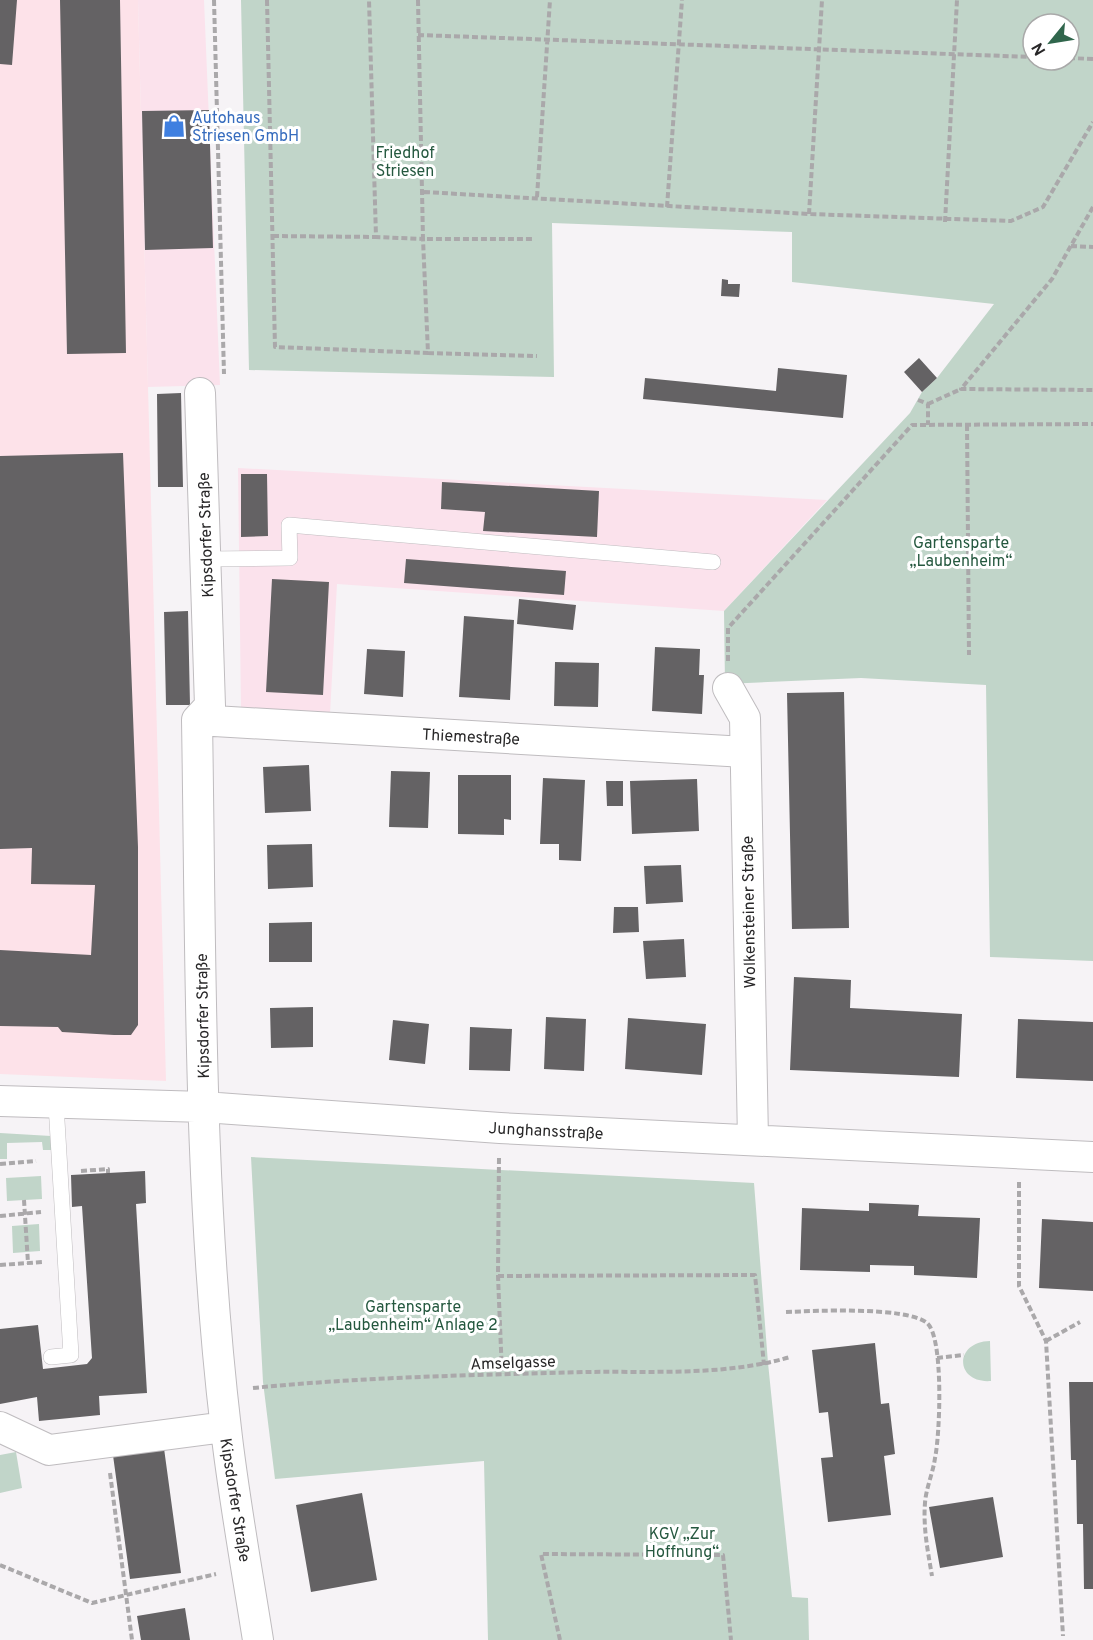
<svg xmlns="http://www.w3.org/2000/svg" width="1093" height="1640" viewBox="0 0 1093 1640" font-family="Overpass,sans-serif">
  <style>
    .commercial { fill: #fbe2ec }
    .industrial { fill: #fde2e9 }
    .green { fill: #c1d5c9; fill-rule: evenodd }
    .building { fill: #646264 }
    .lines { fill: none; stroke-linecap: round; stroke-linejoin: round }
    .service-casing { stroke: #bfbcbf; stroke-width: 16 }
    .minor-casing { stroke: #bfbcbf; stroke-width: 32 }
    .path { stroke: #aaa8aa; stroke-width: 4; stroke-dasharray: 6 3; stroke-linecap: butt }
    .service { stroke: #fff; stroke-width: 15 }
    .minor { stroke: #fff; stroke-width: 30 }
    .labels { text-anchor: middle; stroke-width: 6; stroke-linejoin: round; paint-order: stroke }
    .shop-label { font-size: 16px; fill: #366cbe; stroke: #fff; text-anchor: start }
    .park-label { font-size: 16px; fill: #25583f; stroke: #fff }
    .street-label { font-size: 16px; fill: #282728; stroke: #fff }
  </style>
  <rect width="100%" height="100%" fill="#f6f3f6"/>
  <path class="commercial" d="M138 0H204L220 385 148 387Z
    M238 468 827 500 724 611 337 584 330 714 241 709Z"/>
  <path class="industrial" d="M0 0H138L166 1081 0 1074Z"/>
  <path class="green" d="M241 0H1093V961L990 957 986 685 861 678 725 684 724 611 910 413 922 392 937 378 994 304 792 282V232L552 223 554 377 249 370ZM1033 24H1069V60H1033Z
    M0 1133 51 1136 52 1150H43L42 1142 7 1143V1159H0Z
    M251 1157 754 1183 768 1363 792 1597 808 1598 809 1640H488L484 1461 275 1479 263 1382Z
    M41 1176 42 1199 7 1201 6 1178Z
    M39 1224 40 1251 13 1253 12 1226Z
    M990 1341 991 1381C955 1384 953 1342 990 1341Z
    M16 1452 22 1488 0 1493V1455Z"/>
  <path class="building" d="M0 0H17L12 65 0 64Z
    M60 0H120L126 353 67 354Z
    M209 110 213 248 145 250 142 111Z
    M722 279 728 280V284H740L739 297 721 296Z
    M919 358 937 378 922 392 904 372Z
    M778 368 847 375 843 418 643 399 645 378 776 391Z
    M181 393 183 487H158L157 394Z
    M123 453 138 847V1025L131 1035H114L62 1032 58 1027 0 1026V950L91 955 95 885 31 884 32 848 0 849V456Z
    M241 474H267L268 536 241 537Z
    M442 482 599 491 597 537 483 531 485 512 441 509Z
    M406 559 566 571 564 595 404 583Z
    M272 579 329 582 323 695 266 692Z
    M519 599 576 605 573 630 517 624Z
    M188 611 190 705H166L164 612Z
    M464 616 514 620 510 700 459 697Z
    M655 647 700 649 699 675H704L702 714 652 711Z
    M367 649 405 651 403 697 364 694Z
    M555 662 599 663 598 707 554 706Z
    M844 692 849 928 792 929 787 693Z
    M309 765 311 811 265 813 263 767Z
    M391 771 430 772 428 828 389 827Z
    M458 775H511V820L504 819V835L458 834Z
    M543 778 585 780 581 861 559 860V844H540Z
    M697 779 699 831 632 834 630 781Z
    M606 781H623V806H607Z
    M312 844 313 887 268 889 267 845Z
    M681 865 683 902 646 904 644 866Z
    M614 907H638L639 932 613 933Z
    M312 922V962H269V923Z
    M684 939 686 977 646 979 643 941Z
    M794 977 851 980 850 1008 962 1014 959 1077 790 1070Z
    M313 1007V1047L271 1048 270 1008Z
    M546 1017 586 1019 584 1071 544 1069Z
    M628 1018 706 1024 702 1075 625 1069Z
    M1018 1019 1093 1022V1081L1016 1078Z
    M393 1020 429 1024 425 1064 389 1060Z
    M470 1027 512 1029 510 1071 469 1070Z
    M145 1171 146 1203 136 1204 147 1393 99 1396 100 1415 39 1421 37 1397 0 1404V1329L38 1325 43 1369 87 1364 92 1358 82 1206 72 1207 71 1175Z
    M869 1203 919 1205 918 1216 980 1218 977 1278 914 1275V1266L870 1265V1272L800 1270 802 1208 869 1211Z
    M1042 1219 1093 1222V1291L1039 1288Z
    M875 1343 881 1404 889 1403 895 1454 884 1456 891 1515 828 1522 821 1458 833 1457 828 1412 819 1413 812 1350Z
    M1069 1382H1093V1589H1084L1083 1524H1077L1076 1460H1071Z
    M163 1441 181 1573 130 1579 112 1448Z
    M362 1493 377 1580 311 1592 296 1505Z
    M993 1497 1003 1557 940 1568 929 1507Z
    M185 1608 190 1640H141L137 1616Z"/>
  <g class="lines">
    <g class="service-casing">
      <path id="service" d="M207 559 290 558 289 525 713 562
        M51 1357 71 1355 56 1104"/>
    </g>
    <g class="minor-casing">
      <path id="minor" d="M200 393 210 706 197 720C201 956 198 1194 226 1429 234 1500 247 1570 258 1640
        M728 688 745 718 753 1140
        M197 720 745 752
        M0 1101 204 1107 500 1128 1093 1157
        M0 1427 49 1450 225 1427"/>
    </g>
    <path class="path" d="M214 0 224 374
      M267 0 275 347 428 353 423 239 376 237 369 0
      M418 0 423 239H534
      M418 35 1033 57
      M1069 58 1093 59
      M424 192 809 214 1011 221 1043 207 1093 122
      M537 197 550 0
      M667 207 682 0
      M1093 207 1052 279 961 389 1093 390
      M809 214 822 0
      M945 222 957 0
      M273 236 376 237
      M1071 246 1093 247
      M428 353 537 356
      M918 400 928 404V425
      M928 404 961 389
      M967 425 969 655
      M728 661V628L912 425 1093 424
      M499 1158 498 1276 502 1374
      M0 1164 36 1161
      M81 1171 108 1169V1173
      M1019 1182V1286L1046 1341 1063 1636
      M24 1200 28 1263
      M0 1216 41 1212
      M0 1265 43 1262
      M498 1276 755 1275 764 1365
      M786 1312C814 1311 906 1306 927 1323 944 1337 940 1435 935 1458 933 1473 926 1488 925 1503 923 1528 928 1552 932 1576
      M1046 1341 1080 1322
      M937 1358 964 1355
      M253 1388C363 1377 475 1375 586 1372 653 1371 726 1376 790 1357
      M110 1473 132 1640
      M0 1565 92 1603 216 1574
      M560 1640 541 1554 723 1555 731 1640"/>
    <use href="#service" class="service"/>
    <use href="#minor" class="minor"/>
  </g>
  <defs>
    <g id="shop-bare" transform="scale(1.8)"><path d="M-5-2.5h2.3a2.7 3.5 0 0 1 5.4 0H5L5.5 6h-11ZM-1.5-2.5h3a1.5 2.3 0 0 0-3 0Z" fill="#3f7fe0" stroke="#fff" stroke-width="2.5" paint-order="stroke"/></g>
  </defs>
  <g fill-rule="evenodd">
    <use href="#shop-bare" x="174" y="126"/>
  </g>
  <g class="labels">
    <g class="shop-label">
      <text x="192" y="123">Autohaus<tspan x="192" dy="18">Striesen GmbH</tspan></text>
    </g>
    <g class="park-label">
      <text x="405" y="158">Friedhof<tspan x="405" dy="18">Striesen</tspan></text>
      <text x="961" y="548">Gartensparte<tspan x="961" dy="18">„Laubenheim“</tspan></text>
      <text x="413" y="1312">Gartensparte<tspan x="413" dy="18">„Laubenheim“ Anlage 2</tspan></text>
      <text x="682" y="1539">KGV „Zur<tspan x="682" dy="18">Hoffnung“</tspan></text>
    </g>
    <g class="street-label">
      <text transform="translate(205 535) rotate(-92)" y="6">Kipsdorfer Straße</text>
      <text transform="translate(471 736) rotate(3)" y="6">Thiemestraße</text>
      <text transform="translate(748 912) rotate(-91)" y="6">Wolkensteiner Straße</text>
      <text transform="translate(202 1016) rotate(-91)" y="6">Kipsdorfer Straße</text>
      <text transform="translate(546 1130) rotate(3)" y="6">Junghansstraße</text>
      <text transform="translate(513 1362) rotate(-2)" y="6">Amselgasse</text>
      <text transform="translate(236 1500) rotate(81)" y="6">Kipsdorfer Straße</text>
    </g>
  </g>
  <g transform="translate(1051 42) rotate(240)"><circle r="28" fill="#ffffff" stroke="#a9a9a9" stroke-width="1.5"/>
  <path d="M0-4.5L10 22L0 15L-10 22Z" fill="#30664c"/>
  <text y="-9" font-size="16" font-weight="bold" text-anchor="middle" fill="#282728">N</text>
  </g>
</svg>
